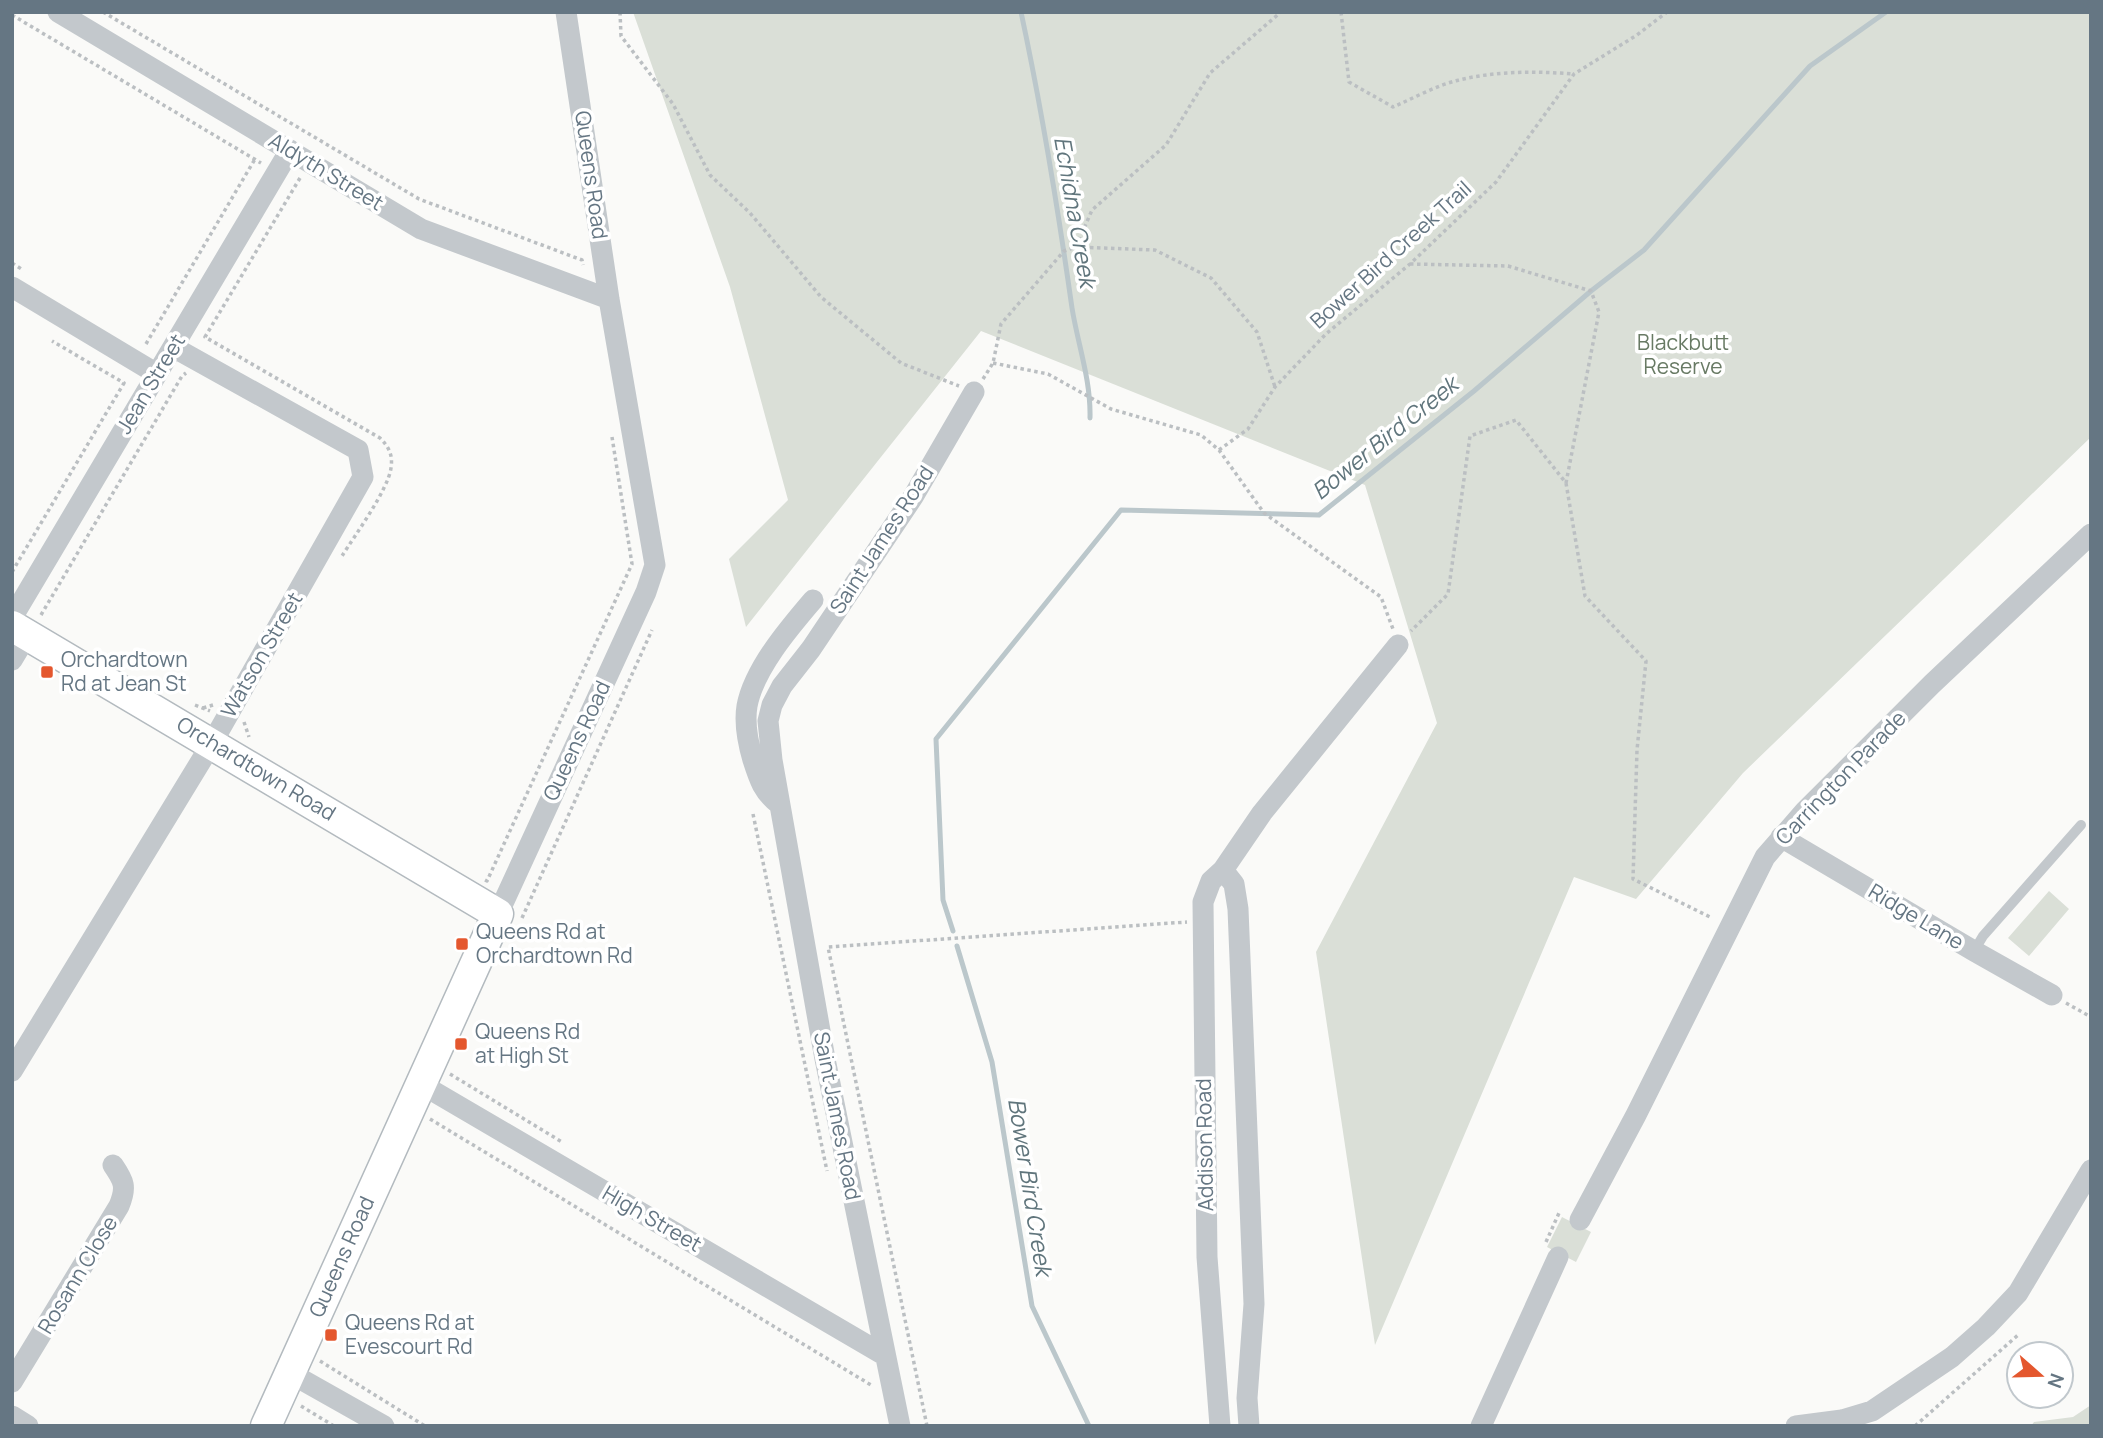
<svg xmlns="http://www.w3.org/2000/svg" width="2103" height="1438" viewBox="0 0 2103 1438" font-family="Manrope,sans-serif">
  <style>
    .green { fill: #dadfd7 }
    .lines { fill: none; stroke-linecap: round; stroke-linejoin: round }
    .stream { stroke: #bbc7cb; stroke-width: 5 }
    .secondary-casing { stroke: #b3babf; stroke-width: 33 }
    .path { stroke: #bbbfc2; stroke-width: 3.5; stroke-dasharray: 3.5 3.5; stroke-linecap: butt }
    .lane { stroke: #c3c8cc; stroke-width: 10 }
    .street { stroke: #c3c8cc; stroke-width: 21 }
    .secondary { stroke: #fff; stroke-width: 30 }
    .poi-dot { fill: #e4572e; stroke: #fff; stroke-width: 2.5 }
    .labels { text-anchor: middle; stroke-width: 7; stroke-linejoin: round; paint-order: stroke }
    .street-label { font-size: 21px; fill: #657683; stroke: #fff }
    .park-label { font-size: 21px; fill: #687a64; stroke: #fff }
    .poi-label { font-size: 21px; fill: #657683; stroke: #fff; text-anchor: start }
    .water-label { font-size: 23px; font-style: italic; fill: #60757c; stroke: #fff }
  </style>
  <rect width="100%" height="100%" fill="#fafaf8"/>
  <path class="green" d="M633 12H2091V437L1743 773 1636 899 1574 877 1375 1345 1316 952 1437 723 1365 485 981 331 746 627 729 559 788 500 730 287Z
    M2049 891 2069 909 2029 956 2008 938Z
    M1562 1217 1591 1232 1576 1262 1547 1247Z
    M2091 1405V1426H2031L2034 1422 2073 1417Z"/>
  <g class="lines">
    <path class="stream" d="M1021 12C1042 110 1058 209 1072 308 1078 345 1091 380 1090 418
      M953 931 943 900 936 739 1121 510 1319 515 1474 391 1591 291 1644 250 1810 66 1886 12
      M957 946 992 1062 1032 1306 1089 1426"/>
    <g class="secondary-casing">
      <path id="secondary" d="M12 626 498 914 266 1426"/>
    </g>
    <path class="path" d="M103 12 419 199 582 260 583 265
      M620 12 621 36 673 104 710 175 750 213 821 297 901 363 959 386
      M1341 12 1349 82 1393 107C1414 98 1437 85 1459 80 1496 71 1535 71 1573 74
      M12 15 261 163
      M300 178 205 337 380 438C389 447 393 455 391 468 388 490 355 535 342 556
      M1076 247 1155 250 1211 278 1257 332 1275 387
      M12 263 23 270
      M1410 264 1508 266 1591 291 1599 312 1566 483 1516 420 1470 436 1448 594 1411 631
      M146 344 255 159
      M993 363 1048 374 1111 409 1201 435 1219 450 1264 513 1381 597 1393 629
      M983 379 993 363 1001 324 1064 251 1076 247 1092 210 1166 145 1210 73 1281 12
      M1219 450 1248 429 1275 387 1326 334 1410 264 1496 182 1574 74 1637 35 1667 12
      M1566 483 1585 596 1646 661 1637 750 1633 879 1710 917
      M12 572 124 383 52 341
      M41 615 182 376 186 373
      M195 705 210 711
      M203 708 213 705
      M244 722 249 737
      M753 814 827 1171
      M485 880 487 881 632 564 612 437
      M522 918 652 630
      M2066 1003 2091 1017
      M450 1074 562 1142
      M430 1119 871 1385
      M1546 1242 1559 1213
      M320 1361 425 1426
      M301 1406 334 1426
      M927 1426 828 947 1187 922
      M1915 1426 2018 1335"/>
    <path class="lane" d="M1974 951 1983 936 2081 825"/>
    <path class="street" d="M58 12 421 229 609 299
      M12 287 157 374
      M12 618 290 150
      M12 660 27 635
      M780 805C763 792 759 779 753 760 748 743 744 724 747 706 754 669 789 628 813 600
      M1781 837 1974 951 2052 995
      M1223 870 1234 884 1238 909 1254 1304 1247 1398 1249 1426
      M498 914 646 592 655 565 609 299 566 12
      M12 1071 212 743 363 477 358 450 173 347
      M421 1084 884 1355
      M1580 1220 1636 1115 1765 857 1805 811 1932 684 2091 534
      M290 1373 384 1426
      M12 1382 119 1206C127 1187 124 1181 113 1165
      M12 1416 28 1426
      M900 1426 825 1059 772 760 768 721 772 705 782 686 811 649 913 497 974 392
      M1220 1426 1207 1257 1203 902 1211 881 1223 870 1262 813 1398 645
      M1481 1426 1558 1257
      M1796 1426 1842 1420 1872 1411 1952 1357 1986 1327 2018 1293 2091 1170"/>
    <use href="#secondary" class="secondary"/>
  </g>
  <g class="poi-dot">
    <rect x="40" y="665" width="14" height="14" rx="3.5"/>
    <rect x="455" y="937" width="14" height="14" rx="3.5"/>
    <rect x="454" y="1037" width="14" height="14" rx="3.5"/>
    <rect x="324" y="1328" width="14" height="14" rx="3.5"/>
  </g>
  <g class="labels">
    <g class="street-label">
      <text transform="translate(326 172) rotate(31)" y="7">Aldyth Street</text>
      <text transform="translate(591 175) rotate(82)" y="7">Queens Road</text>
      <text transform="translate(1391 255) rotate(-42)" y="7">Bower Bird Creek Trail</text>
      <text transform="translate(151 384) rotate(-59)" y="7">Jean Street</text>
      <text transform="translate(882 540) rotate(-57)" y="7">Saint James Road</text>
      <text transform="translate(262 655) rotate(-60)" y="7">Watson Street</text>
      <text transform="translate(577 741) rotate(-65)" y="7">Queens Road</text>
      <text transform="translate(256 769) rotate(31)" y="7">Orchardtown Road</text>
      <text transform="translate(1841 778) rotate(-46)" y="7">Carrington Parade</text>
      <text transform="translate(1916 917) rotate(31)" y="7">Ridge Lane</text>
      <text transform="translate(837 1116) rotate(79)" y="7">Saint James Road</text>
      <text transform="translate(1205 1145) rotate(-91)" y="7">Addison Road</text>
      <text transform="translate(652 1219) rotate(30)" y="7">High Street</text>
      <text transform="translate(342 1257) rotate(-66)" y="7">Queens Road</text>
      <text transform="translate(78 1275) rotate(-59)" y="7">Rosann Close</text>
    </g>
    <g class="park-label">
      <text x="1683" y="350">Blackbutt<tspan x="1683" dy="24">Reserve</tspan></text>
    </g>
    <g class="poi-label">
      <text x="61" y="667">Orchardtown<tspan x="61" dy="24">Rd at Jean St</tspan></text>
      <text x="476" y="939">Queens Rd at<tspan x="476" dy="24">Orchardtown Rd</tspan></text>
      <text x="475" y="1039">Queens Rd<tspan x="475" dy="24">at High St</tspan></text>
      <text x="345" y="1330">Queens Rd at<tspan x="345" dy="24">Evescourt Rd</tspan></text>
    </g>
    <g class="water-label">
      <text transform="translate(1075 212) rotate(80)" y="8">Echidna Creek</text>
      <text transform="translate(1385 438) rotate(-39)" y="8">Bower Bird Creek</text>
      <text transform="translate(1030 1187) rotate(81)" y="8">Bower Bird Creek</text>
    </g>
  </g>
  <rect width="2103" height="1438" fill="none" stroke="#657683" stroke-width="28"/>
  <g transform="translate(2040 1375) rotate(110)"><circle r="33" fill="#ffffff" stroke="#c1c8cd" stroke-width="2"/>
  <path d="M0-5L12 26L0 18L-12 26Z" fill="#e4572e"/>
  <text y="-10" font-size="19" font-weight="bold" text-anchor="middle" fill="#657683">N</text>
  </g>
</svg>
